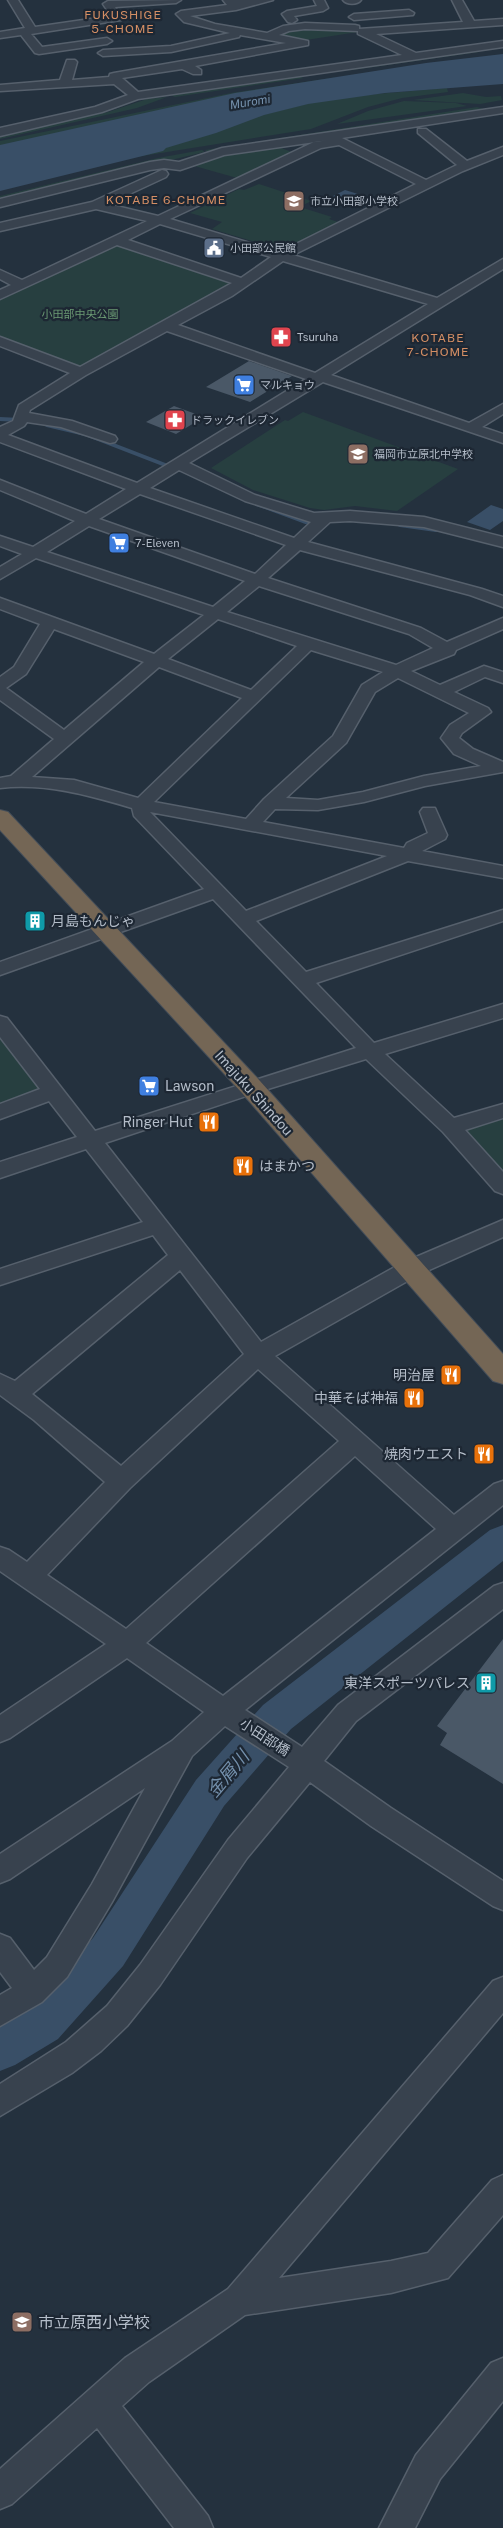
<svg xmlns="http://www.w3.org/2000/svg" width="503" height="2528" viewBox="0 0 503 2528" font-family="'Public Sans','Noto Sans JP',sans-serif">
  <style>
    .green { fill: #273f40 }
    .water { fill: #394f67 }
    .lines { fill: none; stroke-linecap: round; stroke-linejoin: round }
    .stream { stroke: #394f67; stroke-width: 4 }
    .river { fill: #394f67; fill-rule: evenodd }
    .building { fill: #4a5867 }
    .minor-casing { stroke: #56606c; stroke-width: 3 }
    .highway-casing { stroke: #434d59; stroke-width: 2 }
    .minor { fill: #38424e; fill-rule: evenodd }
    .highway { fill: #746655; fill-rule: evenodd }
    .labels { text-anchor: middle; stroke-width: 4.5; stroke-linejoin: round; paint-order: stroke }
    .far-poi-label { font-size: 11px; fill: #b4bdc9; stroke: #1d2733; text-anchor: start }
    .far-park-label { font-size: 11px; fill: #6b9a73; stroke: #1d2733 }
    .far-neighbourhood-label { font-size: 12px; letter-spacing: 1px; fill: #d48e64; stroke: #1d2733 }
    .far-water-label { font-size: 12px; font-style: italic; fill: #7490ac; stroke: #1d2733 }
    .poi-label { font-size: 14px; fill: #b4bdc9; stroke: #1d2733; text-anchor: end }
    .street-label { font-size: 14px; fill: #b4bdc9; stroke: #1d2733 }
    .near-poi-label { font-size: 16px; fill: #b4bdc9; stroke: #1d2733; text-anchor: start }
    .near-water-label { font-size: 18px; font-style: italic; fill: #7490ac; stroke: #1d2733 }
  </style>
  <rect width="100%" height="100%" fill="#24313e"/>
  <path class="green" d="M304 27 352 29 358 32 306 40 280 34Z
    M470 50 479 52 352 70 346 68Z
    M296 76 304 78 175 97 168 94Z
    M338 77 0 146V141L231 93Z
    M447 88 448 92 402 98 368 107 311 129 136 157C192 138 248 114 306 103 353 95 400 92 447 88Z
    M463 93 486 97 501 96 502 100 480 104 413 100Z
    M167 97 137 108 0 139V134L108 112 147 99Z
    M404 101 456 103 467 106 337 124 368 111Z
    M477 107 483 109 208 152 205 150Z
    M273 145 292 152 237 178 191 165 219 154Z
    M202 150 205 152 0 200V196L158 158Z
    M259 184 311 201 300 207 332 217 329 219 338 222 289 247 279 249 212 229 222 222 190 213 239 189 244 190Z
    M116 240 241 282 81 372 0 341V296Z
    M303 412 458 469 397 511 355 506 324 510 310 508 253 490 211 468 285 420 288 421Z
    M0 1032 45 1091 0 1108Z
    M503 1118V1176L461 1131Z"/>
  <path class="water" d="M503 54V84L385 93 308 104 264 115 216 133 166 148 163 151 0 191V145L235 93 426 63Z
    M345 190 358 194 336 205 323 201Z
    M491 505 503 509V521L490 530 467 522Z"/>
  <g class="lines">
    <path class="stream" d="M0 419 20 420
      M47 425 85 434 173 468
      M257 504 306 522 317 521
      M400 525 436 530"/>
    <path class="river" d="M503 1525V1561L291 1729 224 1806 123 1966 58 2039 15 2065 0 2071V2026L28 2009 93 1938 196 1780 263 1705 490 1530Z"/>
  </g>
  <path class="building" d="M249 361 292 376 250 402 206 387Z
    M174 406 204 417 176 434 146 422Z
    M503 1639V1784L440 1745 447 1733 437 1726Z"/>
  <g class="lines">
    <g class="minor-casing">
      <path id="minor" d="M8 0H18L35 27 111 16 103 4 108 1 181 0 176 3 115 7 122 18 121 20 31 34 42 47 107 38 112 41 107 44 39 54 35 53 21 35 0 38V32L25 28Z
        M223 0H273L236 10 190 16 215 24 267 33 283 26 305 23 355 25 359 26V29L463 22 452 0H462L474 21 503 19V25L376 34 416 53 503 41V47L138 99 102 112 0 136V128L95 107 128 95 114 84 0 91V85L60 80 67 60H75L77 62 72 80 109 77 110 74 114 73 286 43 240 35 239 37 171 52 103 56 98 53 103 50 171 46 230 33 184 22 176 14 181 11 227 5ZM305 29 358 31V34L402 55 138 92 122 78 182 69 193 74H201V70L195 66 308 45V41L279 35 289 31Z
        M314 0H324L328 8 323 11 294 16 297 20 292 23 288 22 282 14 287 11 317 6Z
        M343 0H361C357 5 347 5 343 0Z
        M409 10 414 13 413 15 354 20 349 17 354 14Z
        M503 107V113L342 138 426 180 457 165 418 133V129H426L467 161 503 147V155L463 171 293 255 437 298 503 259V269L331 375 469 423 503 404V414L482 427 503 434V443L323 382 189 463 255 495 314 513 350 511 424 517 503 537V547L424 527 350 521 330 522 308 542 482 589 503 596V607L470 595 300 550 268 578 421 628 447 642 503 618V629L456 650 454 654 411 671 440 685 484 666 503 672V683L485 677 454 692 488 708 491 712 462 733 459 738 473 749 503 762V772L425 786 364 802 318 810 275 809 263 822 404 848 407 843 428 833 420 812 423 808H435L447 835 445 839 422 851 503 866V878L408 861 256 921 306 972 503 910V921L316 983 374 1043 503 1004V1018L385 1054 454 1118 503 1104V1118L465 1130 503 1172V1194L495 1191 443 1132 366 1059 258 1092 105 1143 261 1342 402 1263 503 1220V1237L418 1275 275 1356 454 1515 494 1484 503 1481V1505L245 1710 302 1747 338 1705 494 1586 503 1583V1609L356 1721 324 1761 391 1808 503 1881V1910L493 1906 371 1826 310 1782 247 1858 160 1985 127 2026 101 2051 72 2073 0 2116V2084L66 2042 107 2006 140 1965 228 1840 289 1767 225 1726 192 1756 112 1902 67 1977 42 2002 0 2026V1995L12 1988 0 1972V1934L10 1938 34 1970 47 1957 92 1884 145 1788 10 1879 0 1883V1854L172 1741 204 1712 127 1658 10 1738 0 1742V1715L106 1644 0 1571V1547L9 1550 27 1562 105 1482 34 1420 0 1395V1374L15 1381 168 1255 153 1235 0 1285V1269L143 1222 86 1149 0 1178V1162L77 1137 49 1101 0 1119V1104L40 1089 0 1037V1016L7 1018 95 1131 356 1048 213 899 0 975V962L204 889 134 816 132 808C88 795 46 783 0 788V778L11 776 54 739 0 700V677L14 667 40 624 0 609V598L154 654 204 615 36 558 0 579V567L22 554 0 546V536L33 547 75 521 0 490V480L86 514 126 489 0 442V427L13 421 19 405 70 373 0 346V337L80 367 232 283 117 245 0 299V290L11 285 0 279V270L22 280 147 221 96 209 0 231V223L92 202 162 170 166 171 168 174 166 177 108 204 158 216 314 142 329 140 224 155 180 170 164 168 150 170 0 207V199L150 162 164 160 179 162 222 148ZM339 145 416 184 280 252 170 219 321 148ZM160 224 271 257 241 278 128 240ZM283 261 428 304 315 373 178 325 232 296ZM167 331 306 379 137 483 8 435 24 426 27 422 61 427 110 443 115 442 117 439 115 436 72 421 29 413 30 410 86 375ZM179 470 245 501 311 522 294 538 150 488ZM140 494 286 545 255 574 99 519ZM89 526 245 581 213 607 47 552ZM259 586 409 634 433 648 396 665 227 612ZM218 619 297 646 251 690 168 659ZM54 629 144 662 64 730 6 688 26 674ZM311 650 383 672 362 685 333 736 264 799 246 819 154 802ZM159 667 242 698 138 798 74 780 32 777ZM398 678 469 713 450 725 441 738 454 754 481 766 424 776 363 792 318 800 286 798 346 743 375 692ZM150 812 387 856 246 911ZM180 1270 244 1354 121 1466 32 1394ZM258 1369 339 1441 126 1629 47 1575 130 1488ZM355 1456 436 1529 223 1696 146 1643Z
        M503 1977V2013L279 2278 391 2261 428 2253 492 2180 503 2175V2215L448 2278 391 2293 245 2315 149 2382 122 2406 208 2516 213 2528H174L97 2428 12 2504 0 2509V2469L125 2358 228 2289 493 1981Z
        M503 2358V2401L440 2479 415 2528H379L416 2455 491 2363Z"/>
    </g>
    <g class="highway-casing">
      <path id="highway" d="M0 810 8 812 260 1081 503 1354V1384L493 1381 242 1093 0 830Z"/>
    </g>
    <use href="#minor" class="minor"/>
    <use href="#highway" class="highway"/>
  </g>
  <defs>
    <g id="school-square" transform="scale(1.125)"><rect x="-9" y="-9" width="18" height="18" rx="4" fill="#8d6e63" stroke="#1d2733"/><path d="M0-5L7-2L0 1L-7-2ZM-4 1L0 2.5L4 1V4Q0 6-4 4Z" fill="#fff"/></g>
    <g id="civic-square" transform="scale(1.125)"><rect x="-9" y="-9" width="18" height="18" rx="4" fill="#5c6f8a" stroke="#1d2733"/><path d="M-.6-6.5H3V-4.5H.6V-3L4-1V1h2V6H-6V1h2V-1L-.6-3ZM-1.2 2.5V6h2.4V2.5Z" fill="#fff"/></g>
    <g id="pharmacy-square" transform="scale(1.125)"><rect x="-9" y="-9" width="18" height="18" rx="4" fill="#e0444e" stroke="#1d2733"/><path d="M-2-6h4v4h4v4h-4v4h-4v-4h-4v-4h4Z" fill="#fff"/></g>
    <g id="supermarket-square" transform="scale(1.125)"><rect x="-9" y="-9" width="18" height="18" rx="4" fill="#3f7fe0" stroke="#1d2733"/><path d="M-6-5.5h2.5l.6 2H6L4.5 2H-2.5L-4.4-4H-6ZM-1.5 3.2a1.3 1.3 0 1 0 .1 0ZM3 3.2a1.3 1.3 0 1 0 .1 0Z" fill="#fff"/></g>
    <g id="building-square" transform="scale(1.125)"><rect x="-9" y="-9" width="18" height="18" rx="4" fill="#0f9aa8" stroke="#1d2733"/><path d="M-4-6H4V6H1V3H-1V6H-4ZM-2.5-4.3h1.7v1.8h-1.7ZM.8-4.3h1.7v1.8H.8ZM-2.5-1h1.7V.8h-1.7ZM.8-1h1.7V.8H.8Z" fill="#fff"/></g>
    <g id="restaurant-square" transform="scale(1.125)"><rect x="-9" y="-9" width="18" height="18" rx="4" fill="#e8710a" stroke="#1d2733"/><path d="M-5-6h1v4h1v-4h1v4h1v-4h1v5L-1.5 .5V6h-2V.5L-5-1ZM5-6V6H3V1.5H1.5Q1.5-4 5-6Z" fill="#fff"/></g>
  </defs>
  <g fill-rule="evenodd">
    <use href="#school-square" x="294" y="201"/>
    <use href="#civic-square" x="214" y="248"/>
    <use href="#pharmacy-square" x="281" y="337"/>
    <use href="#supermarket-square" x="244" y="385"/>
    <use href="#pharmacy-square" x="175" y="420"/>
    <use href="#school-square" x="358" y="454"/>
    <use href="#supermarket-square" x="119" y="543"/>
    <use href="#building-square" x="35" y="921"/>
    <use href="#supermarket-square" x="149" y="1086"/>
    <use href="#restaurant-square" x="209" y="1122"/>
    <use href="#restaurant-square" x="243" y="1166"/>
    <use href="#restaurant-square" x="451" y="1375"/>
    <use href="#restaurant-square" x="414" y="1398"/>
    <use href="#restaurant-square" x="484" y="1454"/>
    <use href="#building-square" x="486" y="1683"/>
    <use href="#school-square" x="22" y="2322"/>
  </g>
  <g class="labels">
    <g class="far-poi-label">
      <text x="310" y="205">市立小田部小学校</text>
      <text x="230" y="252">小田部公民館</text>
      <text x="297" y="341">Tsuruha</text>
      <text x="260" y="389">マルキョウ</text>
      <text x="191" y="424">ドラックイレブン</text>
      <text x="374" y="458">福岡市立原北中学校</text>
      <text x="135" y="547">7-Eleven</text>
    </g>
    <g class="far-park-label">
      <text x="80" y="318">小田部中央公園</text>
    </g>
    <g class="far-neighbourhood-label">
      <text x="123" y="19">FUKUSHIGE<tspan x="123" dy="14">5-CHOME</tspan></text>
      <text x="166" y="204">KOTABE 6-CHOME</text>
      <text x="438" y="342">KOTABE<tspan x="438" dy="14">7-CHOME</tspan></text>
    </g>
    <g class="far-water-label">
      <text transform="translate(250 102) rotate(-9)" y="4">Muromi</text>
    </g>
    <g class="poi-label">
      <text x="51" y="926" text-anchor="start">月島もんじゃ</text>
      <text x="165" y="1091" text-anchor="start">Lawson</text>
      <text x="193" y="1127">Ringer Hut</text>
      <text x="259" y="1171" text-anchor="start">はまかつ</text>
      <text x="435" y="1380">明治屋</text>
      <text x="398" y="1403">中華そば神福</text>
      <text x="468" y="1459">焼肉ウエスト</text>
      <text x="470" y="1688">東洋スポーツパレス</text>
    </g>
    <g class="street-label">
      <text transform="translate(254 1093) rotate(48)" y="5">Imajuku Shindou</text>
      <text transform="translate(265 1737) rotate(33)" y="5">小田部橋</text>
    </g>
    <g class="near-poi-label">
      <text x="38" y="2328">市立原西小学校</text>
    </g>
    <g class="near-water-label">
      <text transform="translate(228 1774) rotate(-50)" y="6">金屑川</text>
    </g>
  </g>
</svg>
